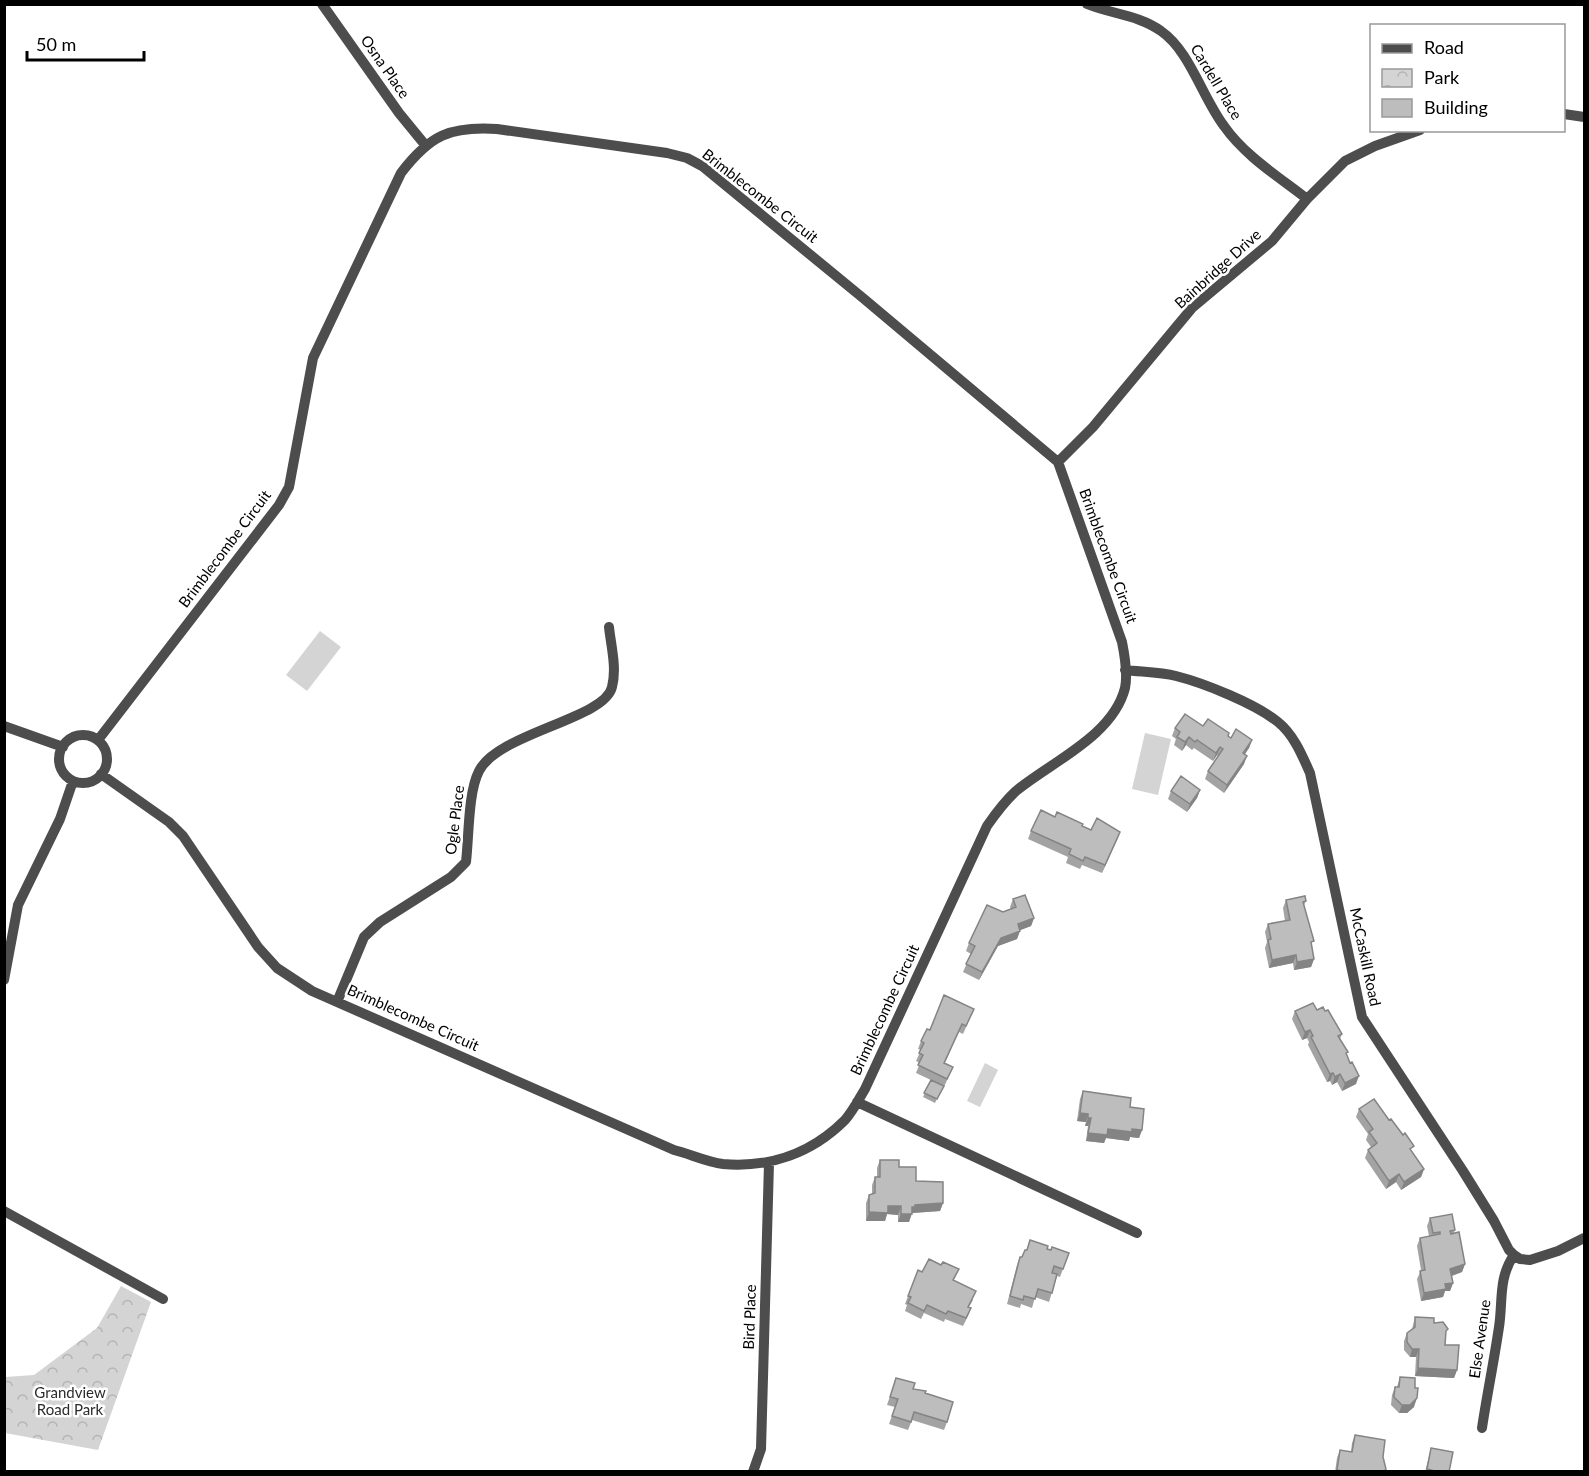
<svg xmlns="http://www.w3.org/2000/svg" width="1589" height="1476" viewBox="0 0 1589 1476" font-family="Lato,sans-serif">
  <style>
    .park { fill: url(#park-crowns) }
    .pitch { fill: #d4d4d4 }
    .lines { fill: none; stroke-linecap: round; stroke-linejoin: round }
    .minor { stroke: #4d4d4d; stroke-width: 10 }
    .wall { fill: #a3a3a3 }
    .shaded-wall { fill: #848484 }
    .building { fill: #bdbdbd; stroke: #848484; stroke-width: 1.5 }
    .labels { text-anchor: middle; stroke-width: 5; stroke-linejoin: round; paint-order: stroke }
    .street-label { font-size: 15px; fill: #000; stroke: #fff }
    .park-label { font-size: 15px; fill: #2b2b2b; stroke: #fff }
  </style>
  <defs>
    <pattern id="park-crowns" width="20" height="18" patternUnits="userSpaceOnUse" patternTransform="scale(1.5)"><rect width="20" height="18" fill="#d4d4d4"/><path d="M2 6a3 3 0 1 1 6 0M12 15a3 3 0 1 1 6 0" fill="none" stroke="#b4b4b4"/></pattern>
  </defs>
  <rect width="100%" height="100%" fill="#fff"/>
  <path class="park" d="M121 1286 151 1302 98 1450 5 1433V1377L34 1375 97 1328Z"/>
  <path class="pitch" d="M320 631 341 647 307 691 286 675Z
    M1145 733 1171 739 1158 795 1132 789Z
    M985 1063 998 1070 980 1107 967 1101Z"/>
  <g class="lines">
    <path class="minor" d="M322 4 399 113 426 146
      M1087 4C1111 14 1139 15 1161 31 1190 51 1202 97 1224 126 1245 156 1279 177 1307 199
      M1564 114 1584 117
      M1058 462 1093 427 1192 308 1272 241 1307 199 1345 161 1375 146 1420 130
      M1125 670C1142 672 1160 672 1176 676 1204 683 1256 704 1278 722 1294 735 1302 755 1310 773L1362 1017 1463 1171 1494 1221 1509 1250 1514 1255 1520 1259 1530 1260 1558 1251 1584 1238
      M4 726 63 747
      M59 759a24 24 0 1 1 48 0a24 24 0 1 1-48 0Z
      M98 740 279 505 289 487 313 358 401 173C430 135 450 126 497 129L667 153 687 158 702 166 863 298 1058 462 1122 642C1125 657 1128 674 1125 688 1113 736 1051 762 1016 791 1004 802 996 813 987 826L865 1089C859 1099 853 1111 845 1120 812 1153 770 1168 723 1164 707 1162 690 1154 674 1150L312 991 277 968 258 947 183 836 169 822 101 774
      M4 980 18 905 60 819 73 781
      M337 1002 364 937 380 922 451 877 466 862C469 837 468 792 479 771 498 733 605 719 612 687 617 668 611 646 609 627
      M857 1102 1137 1233
      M4 1211 163 1299
      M1482 1428C1487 1395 1494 1361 1499 1327 1503 1302 1498 1278 1514 1255
      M753 1472 761 1449 769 1163"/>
  </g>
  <path class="wall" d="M1203 726 1231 738 1252 740 1249 748 1245 754 1244 764 1224 793 1205 779 1208 771 1218 756 1217 755 1213 761 1194 748 1192 750 1186 745 1182 751 1174 745 1176 739 1172 736 1175 728Z
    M1200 790 1197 798 1187 812 1168 799 1171 791Z
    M1082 826 1091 830 1120 832 1102 873 1082 865 1080 869 1066 863 1068 857 1028 839 1031 831Z
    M1013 899 1034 918 1031 926 1020 930 1017 939 998 946 979 980 963 972 971 954 966 951 969 943 1003 912 1011 909 1010 907Z
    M1286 900 1306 901 1304 905 1314 959 1311 967 1294 970 1293 963 1269 968 1265 948 1267 942 1265 932 1268 924 1285 921 1283 908Z
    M974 1009 963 1034 959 1032 945 1063 953 1067 944 1087 943 1086 935 1103 923 1097 931 1080 916 1073 920 1063 916 1061 921 1050 918 1049 921 1041 930 1030Z
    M1317 1010 1325 1011 1342 1034 1340 1039 1347 1055 1356 1084 1342 1091 1337 1082 1332 1085 1330 1081 1327 1082 1308 1045 1309 1042 1307 1038 1302 1040 1292 1019 1295 1011Z
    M1083 1091 1130 1107 1142 1130 1139 1138 1130 1137 1129 1141 1106 1138 1104 1143 1086 1141 1088 1126H1085L1086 1122 1077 1121 1080 1099Z
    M1359 1109 1389 1120 1424 1169 1421 1177 1401 1190 1396 1182 1386 1189 1365 1158 1368 1150 1371 1147 1366 1140 1368 1134 1356 1117Z
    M880 1160 899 1167 943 1203 940 1211 912 1213 909 1222H898V1215L887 1214 885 1221H866V1203L869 1195 872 1194V1185L875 1177H877V1168Z
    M1430 1218 1455 1230 1454 1233 1465 1264 1462 1272 1452 1276 1453 1283 1450 1291H1445L1443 1297 1421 1301 1417 1279 1421 1270 1417 1246 1420 1238 1429 1236 1427 1226Z
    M1047 1249 1069 1253 1060 1277 1057 1276 1049 1302 1035 1297 1032 1308 1021 1304 1020 1308 1007 1304 1017 1265 1020 1257H1022L1026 1250Z
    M941 1265 959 1269 954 1280 973 1300 969 1307 971 1308 968 1316 963 1326 945 1319 944 1322 924 1313 921 1319 905 1311 907 1305 905 1304 918 1270 922 1272Z
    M1415 1317 1434 1323 1446 1336 1445 1345 1457 1370 1454 1378 1415 1376 1416 1357H1410L1404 1350V1341L1407 1333 1412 1329Z
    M1400 1377 1414 1407 1407 1413H1399L1391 1405 1392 1395 1395 1387H1397Z
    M896 1378 913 1389 925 1393 947 1422 944 1430 912 1420 908 1430 889 1424 895 1407 887 1405Z
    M1355 1435 1383 1457 1386 1469 1385 1472H1335L1337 1458 1340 1450 1351 1452 1352 1443Z
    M1431 1448 1449 1472H1425Z"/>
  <path class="shaded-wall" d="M1189 737 1186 745 1182 751 1185 742Z
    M1252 740 1249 748 1240 761 1243 753Z
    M1220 747 1217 755 1213 761 1216 753Z
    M1247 756 1244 764 1224 793 1227 785Z
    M1200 790 1197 798 1187 812 1190 804Z
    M1120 832 1117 840 1102 873 1105 865Z
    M1034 918 1031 926 1015 932 1018 924Z
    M1020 931 1017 939 998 946 979 980 982 972 1001 938Z
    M1296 955 1293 963 1269 968 1272 960Z
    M1314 959 1311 967 1294 970 1297 962Z
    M1310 1030 1307 1038 1302 1040 1305 1032Z
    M1333 1073 1330 1081 1327 1082 1330 1074Z
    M1340 1074 1337 1082 1332 1085 1335 1077Z
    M1359 1076 1356 1084 1342 1091 1345 1083Z
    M1080 1113 1088 1114 1086 1122 1077 1121Z
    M1088 1118H1091L1088 1126H1085Z
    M1108 1129H1132L1142 1130 1139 1138 1130 1137 1129 1141 1106 1138 1104 1143 1086 1141 1088 1133Z
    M1424 1169 1421 1177 1401 1190 1404 1182Z
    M1399 1174 1396 1182 1386 1189 1389 1181Z
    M943 1203 940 1211 912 1213 909 1222H898L901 1214 915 1205Z
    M888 1206H901L898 1215 887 1214 885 1221H866L869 1212Z
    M1465 1264 1462 1272 1448 1277 1450 1269Z
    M1453 1283 1450 1291H1445L1443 1297 1421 1301 1424 1293 1445 1284Z
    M1412 1349H1419L1416 1357H1410Z
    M1418 1368 1457 1370 1454 1378 1415 1376Z
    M1417 1398 1414 1407 1407 1413H1399L1402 1405Z"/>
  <path class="building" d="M1185 714 1203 726 1208 719 1229 733 1228 736 1231 738 1236 729 1252 740 1243 753 1247 756 1227 785 1208 771 1223 749 1220 747 1216 753 1197 740 1195 742 1189 737 1185 742 1177 737 1180 732 1175 728Z
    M1181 776 1200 790 1190 804 1171 791Z
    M1041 810 1055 817 1057 812 1083 824 1082 826 1091 830 1097 818 1120 832 1105 865 1085 857 1083 861 1069 854 1071 849 1031 831Z
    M1025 895 1034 918 1018 924 1020 931 1001 938 982 972 966 964 975 946 969 943 987 905 1003 912 1016 907 1013 899Z
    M1305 896 1306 901 1303 902 1314 941 1311 942 1314 959 1297 962 1296 955 1272 960 1268 940 1271 939 1268 924 1290 920 1286 900Z
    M944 995 974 1009 966 1026 962 1024 944 1063 953 1067 947 1079 918 1065 923 1055 919 1053 924 1043 921 1041 927 1029 930 1030Z
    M1313 1003 1317 1010 1323 1007 1325 1011 1328 1010 1342 1034 1338 1036 1348 1052 1346 1053 1350 1063 1352 1062 1359 1076 1345 1083 1340 1074 1335 1077 1333 1073 1330 1074 1311 1037 1313 1036 1310 1030 1305 1032 1295 1011Z
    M931 1080 944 1086 937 1099 924 1093Z
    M1083 1091 1131 1098 1130 1107 1144 1109 1142 1130 1132 1129V1132L1108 1129 1107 1135 1088 1133 1091 1118H1088V1114L1080 1113Z
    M1374 1099 1389 1120 1391 1119 1403 1135 1405 1133 1414 1146 1410 1149 1424 1169 1404 1182 1399 1174 1389 1181 1368 1150 1377 1143 1369 1132 1373 1129 1359 1109Z
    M880 1160H899V1167H916V1181L943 1182V1203L915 1205V1207H912V1214H901V1206H888V1213L869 1212V1195L875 1193V1177H880Z
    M1452 1214 1455 1230 1450 1231 1451 1234 1459 1232 1465 1264 1450 1269 1453 1283 1445 1284 1446 1289 1424 1293 1420 1271 1425 1270 1420 1238 1440 1234V1232L1433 1233 1430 1218Z
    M1030 1240 1048 1246 1047 1249 1051 1250 1052 1247 1069 1253 1063 1269 1054 1266 1052 1273 1057 1274 1052 1293 1038 1289 1035 1299 1024 1296 1023 1300 1010 1296 1020 1257H1022L1025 1250H1027Z
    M929 1259 941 1265 943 1262 959 1269 953 1280 976 1291 968 1307 971 1308 966 1318 948 1311 946 1314 927 1305 924 1311 908 1303 911 1297 908 1296 918 1270 922 1272Z
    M1415 1317 1434 1318V1323L1443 1322 1448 1329 1446 1331 1445 1345H1459L1457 1370 1418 1368 1419 1349H1412L1407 1342V1333L1415 1327Z
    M1400 1377 1415 1378V1388H1418L1417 1398 1410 1405H1402L1394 1397 1395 1387H1399Z
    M896 1378 915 1383 913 1389 926 1391 925 1393 953 1402 947 1422 914 1412 911 1422 892 1416 898 1399 890 1397Z
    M1355 1435 1385 1440 1383 1457 1386 1469 1384 1472H1347L1337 1470 1340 1450 1352 1452Z
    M1431 1448 1453 1452 1449 1472H1439L1427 1469Z"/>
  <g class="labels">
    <g class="street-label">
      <text transform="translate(385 67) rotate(55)" y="5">Osna Place</text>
      <text transform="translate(1216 82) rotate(59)" y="5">Cardell Place</text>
      <text transform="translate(760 196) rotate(38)" y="5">Brimblecombe Circuit</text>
      <text transform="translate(1218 269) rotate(-42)" y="5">Bainbridge Drive</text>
      <text transform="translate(225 549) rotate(-53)" y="5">Brimblecombe Circuit</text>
      <text transform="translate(1108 556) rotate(70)" y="5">Brimblecombe Circuit</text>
      <text transform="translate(455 820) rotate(-83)" y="5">Ogle Place</text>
      <text transform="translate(1365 957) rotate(78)" y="5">McCaskill Road</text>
      <text transform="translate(885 1010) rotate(-65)" y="5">Brimblecombe Circuit</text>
      <text transform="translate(413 1018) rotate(24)" y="5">Brimblecombe Circuit</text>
      <text transform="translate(750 1317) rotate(-88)" y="5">Bird Place</text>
      <text transform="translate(1480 1339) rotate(-82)" y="5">Else Avenue</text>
    </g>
    <g class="park-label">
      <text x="70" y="1398">Grandview<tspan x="70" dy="17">Road Park</tspan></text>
    </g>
  </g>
  <rect width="1589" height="1476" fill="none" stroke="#000000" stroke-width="12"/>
  <rect x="1370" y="24" width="195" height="108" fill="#ffffff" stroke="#999999" stroke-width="1.5"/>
  <rect x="1382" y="44" width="30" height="9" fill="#4d4d4d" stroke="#999999" stroke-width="1.5"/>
  <text x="1424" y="54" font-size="18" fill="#000000">Road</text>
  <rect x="1382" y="69" width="30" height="18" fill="url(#park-crowns)" stroke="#999999" stroke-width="1.5"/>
  <text x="1424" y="84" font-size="18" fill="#000000">Park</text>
  <rect x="1382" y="99" width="30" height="18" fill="#bdbdbd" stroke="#999999" stroke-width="1.5"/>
  <text x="1424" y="114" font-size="18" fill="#000000">Building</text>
  <path d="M27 51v9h117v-9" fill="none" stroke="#000000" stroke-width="3"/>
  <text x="36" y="51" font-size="18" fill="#000000" stroke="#ffffff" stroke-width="4.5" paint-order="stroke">50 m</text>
</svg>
